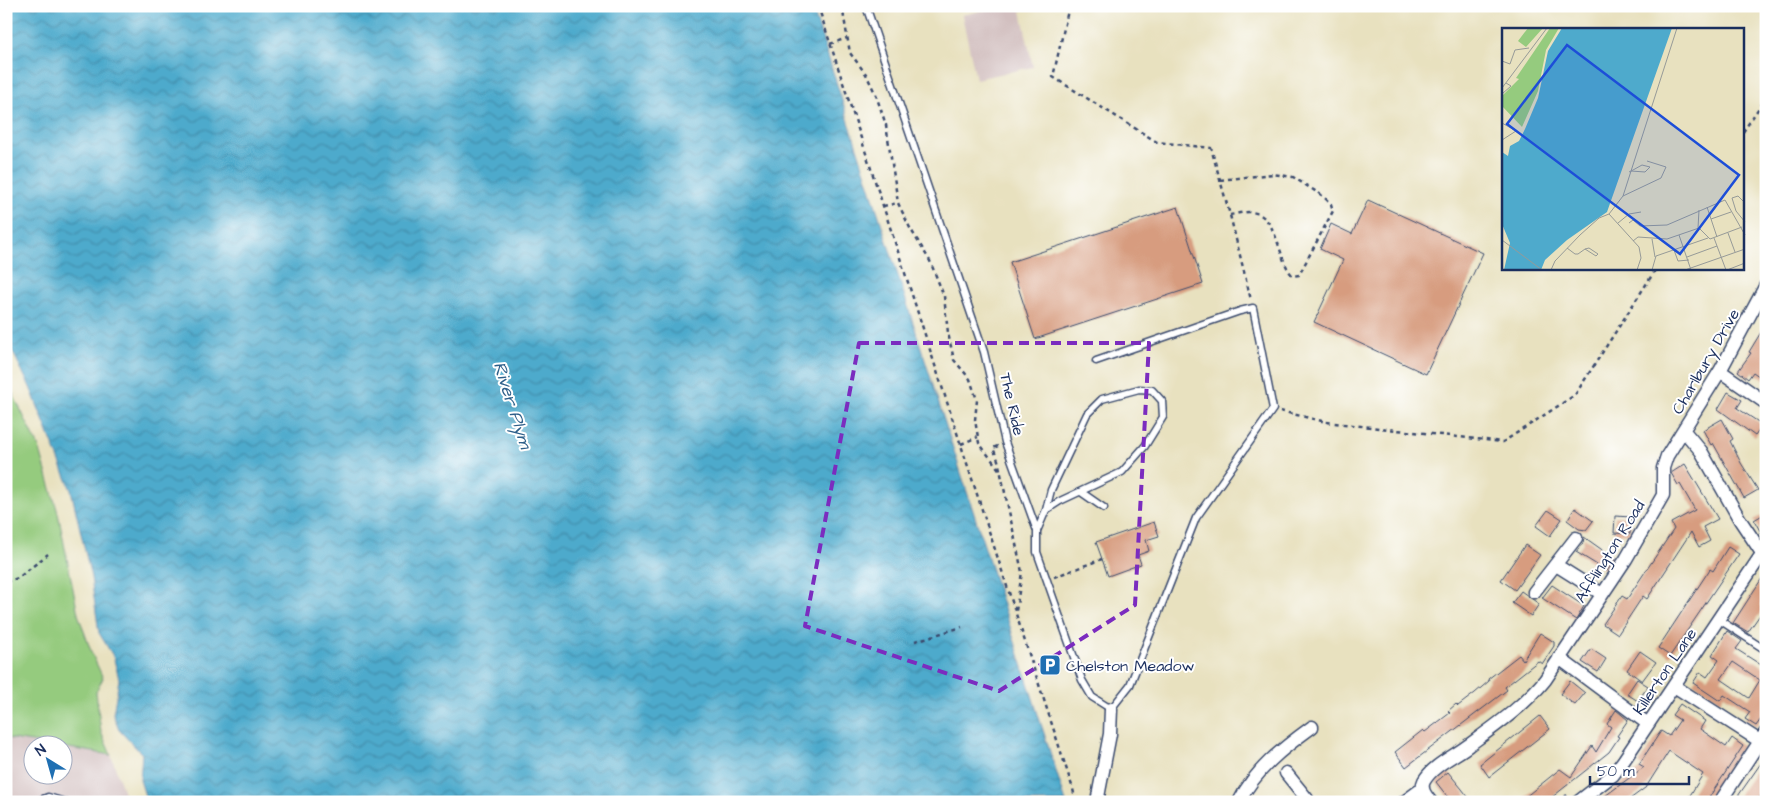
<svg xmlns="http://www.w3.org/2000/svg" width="1772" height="808" viewBox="0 0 1772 808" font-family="'Architects Daughter',sans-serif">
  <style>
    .industrial { fill: #d2bfbf }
    .green { fill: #95cb7e; stroke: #587d6e }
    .water { fill: url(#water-waves); stroke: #346c95 }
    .building { fill: #d79c7f; fill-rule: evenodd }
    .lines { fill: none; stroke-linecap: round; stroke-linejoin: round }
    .service-casing { stroke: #3a4a6d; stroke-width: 9 }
    .minor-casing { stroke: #3a4a6d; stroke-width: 15 }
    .path { stroke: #3a4a6d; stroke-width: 2.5; stroke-dasharray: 4 4; stroke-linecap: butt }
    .service { stroke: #fff; stroke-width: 6 }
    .minor { stroke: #fff; stroke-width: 12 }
    .marked { fill: none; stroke: #7b2cbf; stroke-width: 4; stroke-dasharray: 10 6; stroke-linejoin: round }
    .labels { text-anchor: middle; stroke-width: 4; stroke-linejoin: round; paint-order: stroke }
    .street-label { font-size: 16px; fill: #1b2f5e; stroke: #fff }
    .poi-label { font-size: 16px; fill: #1b2f5e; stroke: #fff; text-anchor: start }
    .water-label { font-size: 18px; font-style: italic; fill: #2f608a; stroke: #fff }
    .inset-road { fill: none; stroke: #969a98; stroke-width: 1 }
    .view { fill: #1d4ed8; fill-opacity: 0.15; stroke: #1d4ed8; stroke-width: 2.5 }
    .inset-edge { fill: none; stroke: #1b2f5e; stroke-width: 2.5 }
  </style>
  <defs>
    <pattern id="water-waves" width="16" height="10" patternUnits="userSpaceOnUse" patternTransform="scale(1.25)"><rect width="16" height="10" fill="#4eaacc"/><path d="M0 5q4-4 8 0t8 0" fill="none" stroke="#408ba9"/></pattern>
  </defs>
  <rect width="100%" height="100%" fill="#fff"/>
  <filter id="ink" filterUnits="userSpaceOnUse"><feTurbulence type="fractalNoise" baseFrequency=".02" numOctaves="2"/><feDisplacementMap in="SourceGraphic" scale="10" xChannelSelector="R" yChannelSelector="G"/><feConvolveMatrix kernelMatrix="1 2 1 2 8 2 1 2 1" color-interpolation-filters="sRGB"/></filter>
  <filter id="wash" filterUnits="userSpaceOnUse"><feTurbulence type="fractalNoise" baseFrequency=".0096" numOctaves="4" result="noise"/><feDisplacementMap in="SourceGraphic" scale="20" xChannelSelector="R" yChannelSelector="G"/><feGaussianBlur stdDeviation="1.12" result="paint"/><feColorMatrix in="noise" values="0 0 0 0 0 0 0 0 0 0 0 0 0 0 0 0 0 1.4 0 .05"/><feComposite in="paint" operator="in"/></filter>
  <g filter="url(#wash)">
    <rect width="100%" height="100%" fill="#e8e1bf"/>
    <path class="industrial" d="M1004 6H1020L1033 67 976 79 962 15Z
      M6 738 52 745 32 746V776H62L63 747 111 755 127 802H6Z"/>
    <path class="green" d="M6 380 39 447 58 513 78 614 92 654 103 678 96 692 101 732 111 755 63 747 62 746 52 745 6 738Z"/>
    <path class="water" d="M6 6H812L1066 802H147L140 780 142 754 119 730 113 714 119 679 113 656 99 633 91 577 71 490 30 387 6 338Z"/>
    <g id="blocks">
      <path class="building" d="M1368 200 1483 253 1426 374 1314 322 1343 260 1320 249 1331 224 1352 234Z
        M1178 207 1203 284 1035 339 1010 262Z
        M1766 324V381L1753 372 1748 379 1738 371 1751 353 1749 352Z
        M1728 392 1742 400 1737 408 1763 425 1755 436 1718 409Z
        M1722 419 1733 439 1730 441 1741 463 1758 490 1744 498 1713 443 1711 445 1703 430Z
        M1685 464 1718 519 1703 527 1710 541 1699 547 1691 532 1647 599 1643 596 1618 634 1603 624 1622 596 1627 599 1643 575 1674 529 1671 523 1695 510 1680 484 1678 485 1671 473Z
        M1575 508 1593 521 1586 530 1579 529 1567 520Z
        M1548 510 1562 519 1550 536 1536 526Z
        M1766 513V540H1765L1754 520Z
        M1615 516 1631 517 1630 534 1614 533Z
        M1154 522 1159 536 1146 540 1149 551 1138 555 1141 564 1108 576 1096 542Z
        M1584 537 1615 559 1607 571 1576 552 1583 543Z
        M1525 545 1540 555 1515 590 1501 580Z
        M1728 547 1739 554 1670 656 1658 648 1710 569 1713 571Z
        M1766 572V597L1760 605 1764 609 1748 632 1733 623Z
        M1552 585 1584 606 1576 620 1542 598Z
        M1521 591 1539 604 1531 616 1512 603Z
        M1727 631 1742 641 1736 649 1766 668V712L1756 726 1745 719 1750 712 1724 695 1720 701 1693 683 1700 672 1707 677 1719 660 1712 655ZM1733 662 1760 680 1749 698 1721 679Z
        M1540 633 1554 642V646L1542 664 1538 661 1505 687 1507 690 1406 767 1395 752 1423 730 1425 732 1450 713 1448 711 1456 704 1458 706 1475 693 1489 681 1488 679 1519 655 1523 660Z
        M1591 649 1606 659 1598 672 1582 662Z
        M1640 651 1656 662 1642 681 1627 670Z
        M1637 679 1648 686 1638 701 1627 694Z
        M1570 681 1585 693 1575 705 1560 694Z
        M1680 704 1705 721 1700 729 1726 747 1732 738 1743 746 1706 802H1686L1703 774 1669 751 1648 784 1649 785 1626 802H1597L1644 767 1639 764 1661 731 1669 736 1680 720 1672 715Z
        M1616 710 1628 720 1617 736 1619 737 1609 752 1546 802H1519L1560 769 1571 777 1592 746 1596 752 1611 727 1607 724Z
        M1540 716 1550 729 1489 777 1480 764Z
        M1766 756V788L1757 802H1736L1739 797 1738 796Z
        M1448 772 1462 789 1472 802H1452L1443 791 1436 782Z"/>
    </g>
  </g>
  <g filter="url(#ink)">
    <use href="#blocks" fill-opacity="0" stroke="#3a4a6d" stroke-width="1"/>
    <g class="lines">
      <g class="service-casing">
        <path id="service" d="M866 6 984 352 1005 442 1037 531V552L1082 680 1092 697 1111 709 1130 685 1196 518 1273 409 1253 308 1240 311 1096 361
          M1081 492 1104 508
          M1037 531 1046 510 1051 490 1087 414 1102 399 1139 389 1152 390 1162 401 1163 417 1145 446 1122 472 1060 501 1046 510
          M1718 619 1764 649
          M36 802 48 797 65 802"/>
      </g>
      <g class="minor-casing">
        <path id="minor" d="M1720 371 1766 403
          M1684 431 1701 451 1740 520 1762 553
          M1556 565 1602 594
          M1534 592 1576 538
          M1559 658 1648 724
          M1674 686 1766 745
          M1286 773 1307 799 1306 802
          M1097 802 1110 734 1111 709
          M1239 802C1255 770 1283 748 1312 727
          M1404 802 1423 788
          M1431 802C1426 796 1420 789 1424 781 1433 765 1455 756 1469 745 1495 726 1524 706 1545 680L1626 559 1659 502 1663 495V468L1667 456 1720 371 1766 285
          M1578 802 1613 775 1624 760 1766 548
          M1720 802 1766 732"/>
      </g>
      <path class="path" d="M818 6 1073 789 1076 802
        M842 6 850 53 866 74 876 95 886 125 898 203 910 228 930 261 944 296 948 333 954 360 970 379 977 400 975 420 979 443 1001 472
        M1069 6 1053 77 1157 142 1211 148 1230 215 1251 300
        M830 44 847 38
        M1743 132 1766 97
        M1220 180 1273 174 1293 177 1323 196 1331 204 1333 211 1299 275 1293 276C1277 261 1279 212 1249 212 1243 212 1236 214 1230 215
        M883 206 898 203
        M1280 411 1326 422 1503 442 1575 395 1656 269
        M961 444 978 437
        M998 446 993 448 998 460 1022 572 1016 611
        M1054 577 1102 559
        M6 582 18 578 48 554
        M915 641 962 627
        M1559 802 1567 795"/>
      <use href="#service" class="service"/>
      <use href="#minor" class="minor"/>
    </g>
  </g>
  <path class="marked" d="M859 343H1149L1135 605 999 691 805 626Z"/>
  <defs>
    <g id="parking-square" transform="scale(1.125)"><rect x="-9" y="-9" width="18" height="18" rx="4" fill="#1f6fb2" stroke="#fff"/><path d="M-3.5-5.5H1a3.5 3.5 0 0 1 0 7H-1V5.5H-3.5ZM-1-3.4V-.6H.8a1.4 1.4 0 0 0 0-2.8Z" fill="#fff"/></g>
  </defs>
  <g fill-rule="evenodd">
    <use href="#parking-square" x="1050" y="665"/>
  </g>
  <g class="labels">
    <g class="street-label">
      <text transform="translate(1705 361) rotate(-60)" y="6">Charlbury Drive</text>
      <text transform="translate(1013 404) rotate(77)" y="6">The Ride</text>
      <text transform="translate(1609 551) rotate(-58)" y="6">Afflington Road</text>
      <text transform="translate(1664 671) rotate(-56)" y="6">Killerton Lane</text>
    </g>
    <g class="poi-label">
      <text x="1066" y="671">Chelston Meadow</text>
    </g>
    <g class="water-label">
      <text transform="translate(513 405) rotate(72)" y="6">River Plym</text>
    </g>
  </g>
  <g transform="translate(1502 28)">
    <rect width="242" height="242" fill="#e8e1bf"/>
    <path d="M26 0H41L24 19 16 13ZM48 0H57L44 22 36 63 20 99 0 78V68L17 51 14 50Z" fill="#95cb7e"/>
    <path d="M60 0H170L105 184 65 212 43 232 39 242H2L8 215 0 196V124L6 128 8 118 17 113 23 101 36 70 46 23Z" fill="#4eaacc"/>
    <path class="inset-road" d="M0 33 8 36 13 22 27 20M0 60 45 0M0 66 9 58 4 55M0 95 14 103 0 112M127 144 131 142 140 137 148 139 143 144 129 143M121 168 175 0M243 175 236 168 230 170 234 183 243 194M205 179 215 209M107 186 121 168 159 150 164 139 145 133M107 186 137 219 139 230 135 242M209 191 229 184M116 195 127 186 139 184M127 195 131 192 138 198 165 197 223 172 243 207M196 200 197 182M226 205 233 224M177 207 189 242M212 210 224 242M150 211 153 229M0 212 40 242M131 213 136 209 165 211 197 200 208 211 240 199M65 220 73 226H76L83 221 87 220 96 226 94 228 83 221M172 222 176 233 187 232M185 229 215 218M49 242 53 233 78 207 97 190 107 186M150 242 154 228 206 210M183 242 243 221M225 242 243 235"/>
    <path class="view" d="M65 17 237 147 178 226 5 96Z"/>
    <rect width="242" height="242" class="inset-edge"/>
  </g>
  <rect width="1772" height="808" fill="none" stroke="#fff" stroke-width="25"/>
  <g transform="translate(48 760) rotate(323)"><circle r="24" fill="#ffffff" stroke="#a4acbf"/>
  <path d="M0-4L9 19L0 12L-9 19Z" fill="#1f6fb2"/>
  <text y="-8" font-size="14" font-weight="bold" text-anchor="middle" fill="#1b2f5e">N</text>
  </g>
  <path d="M1590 776v8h99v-8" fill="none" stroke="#1b2f5e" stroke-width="2.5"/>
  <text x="1597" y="776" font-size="15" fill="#1b2f5e" stroke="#ffffff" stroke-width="4" paint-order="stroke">50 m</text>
</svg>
